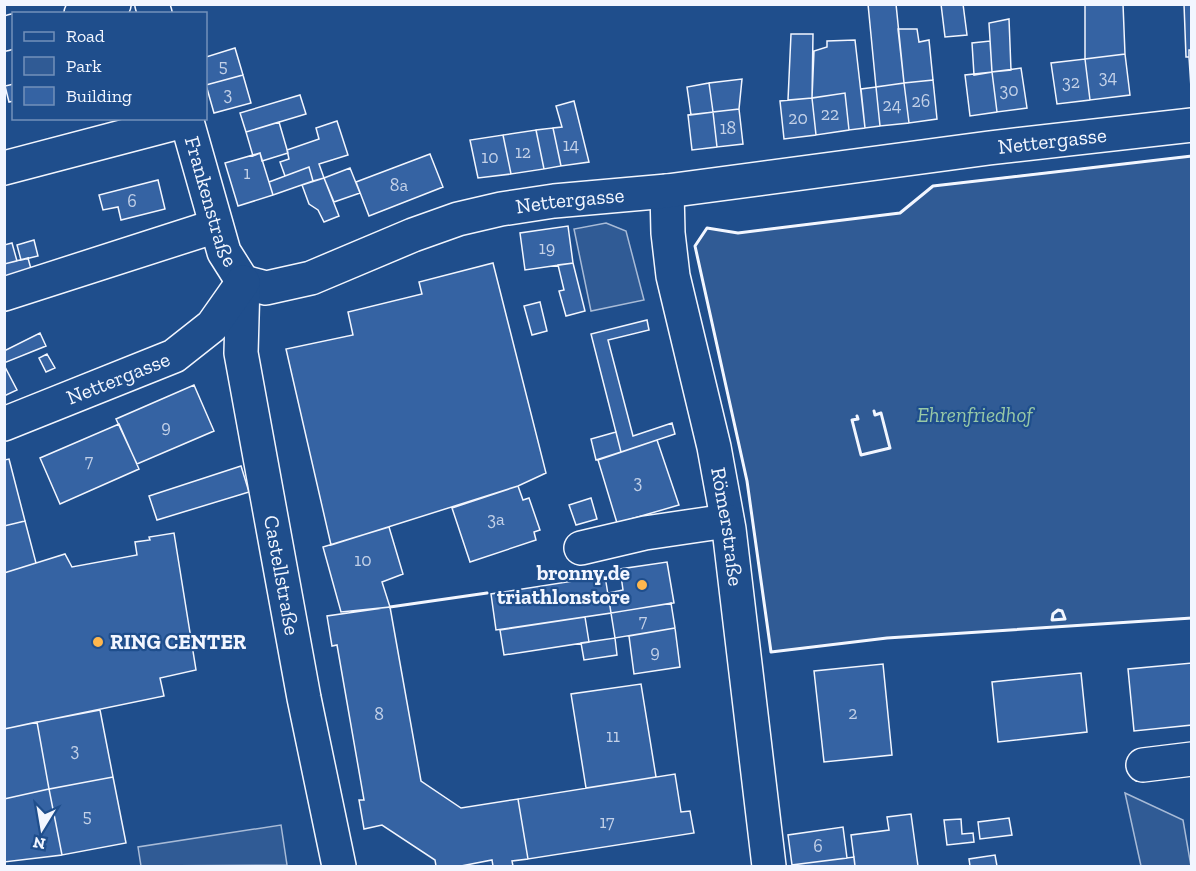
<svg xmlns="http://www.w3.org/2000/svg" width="1196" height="871" viewBox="0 0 1196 871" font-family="'Zilla Slab',serif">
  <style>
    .green { fill: #305b95; stroke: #a8bbd7; stroke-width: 1.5 }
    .building { fill: #3563a3; stroke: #f2f6ff; stroke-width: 1.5 }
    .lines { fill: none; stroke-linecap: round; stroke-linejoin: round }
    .minor-casing { stroke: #f2f6ff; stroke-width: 36 }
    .minor { stroke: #1f4e8c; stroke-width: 33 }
    .wall { stroke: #f2f6ff; stroke-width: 3 }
    .poi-dot { fill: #ffb74d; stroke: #1f4e8c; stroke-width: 2 }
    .labels { text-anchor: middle; stroke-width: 4.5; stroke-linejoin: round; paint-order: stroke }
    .number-label { font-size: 18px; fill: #c3d1e8 }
    .street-label { font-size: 21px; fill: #f2f6ff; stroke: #1f4e8c }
    .park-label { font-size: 21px; font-style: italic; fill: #97c8a6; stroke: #1f4e8c }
    .poi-label { font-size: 21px; font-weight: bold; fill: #f2f6ff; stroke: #1f4e8c; text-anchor: end }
  </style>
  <rect width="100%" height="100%" fill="#1f4e8c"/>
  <path class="green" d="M1191 156V618L887 638 771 652 747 481 695 246 707 228 738 233 900 213 933 186Z
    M606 223 626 231 644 300 591 311 574 229Z
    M1125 793 1183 820 1191 866H1141Z
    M281 825 287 865 141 866 138 847Z"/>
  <path class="building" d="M868 4H896L904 83 876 87Z
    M941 4H963L967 35 945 37Z
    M1123 4 1125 54 1085 59V5Z
    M1184 4H1192V50H1189V57H1186Z
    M1009 19 1011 70 992 72 989 23Z
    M898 29H917L919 42 929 40 933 80 904 83Z
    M791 34H813L812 98 788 100Z
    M855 40 865 128 849 130 845 93 812 98 814 51 827 47V41Z
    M990 41 992 72 974 75 972 43Z
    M235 48 243 75 206 85V57Z
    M1189 50H1192L1191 88 1189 57Z
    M1125 54 1130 95 1090 100 1085 59Z
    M1085 59 1090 100 1057 104 1051 63Z
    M1021 68 1027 108 997 112 992 72Z
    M992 72 997 112 970 116 965 75Z
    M243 75 251 103 214 113 206 85Z
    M742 79 739 109 713 112 709 83Z
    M933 80 937 119 909 123 904 83Z
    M709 83 713 112 691 115 687 87Z
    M904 83 909 123 880 126 876 87Z
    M14 84V101L9 102 5 86Z
    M876 87 880 126 865 128 861 89Z
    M845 93 849 130 816 135 812 98Z
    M300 95 306 114 246 132 240 113Z
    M812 98 816 135 784 139 780 101Z
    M574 101 589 162 561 166 553 128 562 127 556 106Z
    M739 109 743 144 717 147 713 112Z
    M713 112 717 147 692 150 688 115Z
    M337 121 348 155 319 164 324 178 313 181 309 167 285 176 280 162 289 159 287 150 319 139 316 128Z
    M279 122 288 153 262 161 260 153 253 156 246 132Z
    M553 128 561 166 544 169 536 130Z
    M536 130 544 169 511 174 503 135Z
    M503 135 511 174 478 178 470 140Z
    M260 153 273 195 238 206 225 163Z
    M430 154 443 187 369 216 356 182Z
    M309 167 313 181 273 195 269 182Z
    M350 168 360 193 334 202 324 178Z
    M324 178 339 216 324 222 318 210 309 204 302 185Z
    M158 180 165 209 121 220 118 207 103 210 99 195Z
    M568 226 573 263 525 270 520 233Z
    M34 240 38 256 21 260 17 245Z
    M12 243 17 261 4 264V245Z
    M28 258 34 280 4 288V264Z
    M493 263 546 473 518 486 331 545 286 349 353 335 348 312 422 294 419 282Z
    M573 263 585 311 566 316 559 291 564 290 558 265Z
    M540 302 547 331 532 335 524 306Z
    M647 320 649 330 608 340 633 436 672 423 675 434 621 452 591 334Z
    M40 333 46 346 4 363V351Z
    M47 354 55 368 46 372 39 358Z
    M4 365 17 390 4 396Z
    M194 385 214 431 137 464 116 419Z
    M119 424 139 469 60 504 40 458Z
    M616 432 621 452 596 460 591 439Z
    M657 440 679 505 617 523 598 460Z
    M9 459 25 521 4 526V460Z
    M241 466 249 492 157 520 149 496Z
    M518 486 523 500 529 498 540 530 534 532 536 540 470 562 452 508Z
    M591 498 597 519 576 525 569 505Z
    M25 521 36 563 4 573V526Z
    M389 527 403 574 382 582 390 607 341 612 323 547Z
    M174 533 196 670 160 678 164 696 4 729V573L65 554 72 567 137 555 135 542 150 540 149 537Z
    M667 562 674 603 611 613 608 593 623 590 620 569Z
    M605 576 611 613 496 630 491 594Z
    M671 603 675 628 615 638 611 613Z
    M390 607 421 781 461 808 518 799 528 859 512 861 513 866H493L492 860 461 866H436L435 860 382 825 364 829 359 800H364L337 645 332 646 327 616Z
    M585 617 589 642 504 655 500 630Z
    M675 628 680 667 634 674 629 636Z
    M615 638 617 655 584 660 581 643Z
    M1192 663V725L1134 731 1128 669Z
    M883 664 892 755 824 762 814 671Z
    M1081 673 1087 732 998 742 992 682Z
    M641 684 656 777 586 788 571 694Z
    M100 710 113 777 49 789 37 722Z
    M37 722 49 789 4 799V729Z
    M675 774 681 812 690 811 694 833 528 859 518 799Z
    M113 777 126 843 62 855 49 789Z
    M49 789 62 855 4 862V799Z
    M911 814 918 866H855L851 835 889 830 887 817Z
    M1009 818 1012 835 980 839 978 822Z
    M961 819 962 834 973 833 974 842 947 845 944 820Z
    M843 827 847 858 792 865 788 835Z
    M995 855 997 866H970L969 859Z
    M854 857 855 866H792V865Z"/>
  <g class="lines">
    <g class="minor-casing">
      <g id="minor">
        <path d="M152 4 155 14"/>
        <path d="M81 14 114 4"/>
        <path d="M4 34 14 31"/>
        <path id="s1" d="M186 118 224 252 243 282"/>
        <path d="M4 168 187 120"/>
        <path id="s2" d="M667 191 668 233 673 276 714 447 729 529 769 866"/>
        <path id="s3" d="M243 282 266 288 311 278 413 235 458 219 501 209 554 201 667 191 989 148 1192 125"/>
        <path id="s4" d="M243 282 241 353 304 698 339 866"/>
        <path d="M4 294 216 226"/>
        <path id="s5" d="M4 424 174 356 212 326 243 282"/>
        <path d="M581 548 645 533 727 521"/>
        <path d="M1143 765 1192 759"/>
      </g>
    </g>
    <use href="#minor" class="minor"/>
    <path class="wall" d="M1192 156 933 186 900 213 738 233 707 228 695 246 747 481 771 652 887 638 1192 618
      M857 416 858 419 852 420 861 455 890 448 881 413 875 415 874 411
      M390 607 487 593
      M1058 610 1062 611 1065 619 1052 620 1053 614Z"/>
  </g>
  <g class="poi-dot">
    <circle cx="642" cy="585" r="6"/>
    <circle cx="98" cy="642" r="6"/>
  </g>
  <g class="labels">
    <g class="number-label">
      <text x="223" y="72">5</text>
      <text x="1108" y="83">34</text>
      <text x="1071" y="88">32</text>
      <text x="1009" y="96">30</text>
      <text x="228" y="100">3</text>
      <text x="921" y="107">26</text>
      <text x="892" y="111">24</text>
      <text x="830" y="120">22</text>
      <text x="798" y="124">20</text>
      <text x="728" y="134">18</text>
      <text x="571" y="151">14</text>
      <text x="523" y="158">12</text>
      <text x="490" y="163">10</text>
      <text x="247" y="179">1</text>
      <text x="399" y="191">8a</text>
      <text x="132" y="207">6</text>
      <text x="547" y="254">19</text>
      <text x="166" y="433">9</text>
      <text x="89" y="467">7</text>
      <text x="638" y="488">3</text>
      <text x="496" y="525">3a</text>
      <text x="363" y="566">10</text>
      <text x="643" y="627">7</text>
      <text x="655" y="658">9</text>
      <text x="853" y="719">2</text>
      <text x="379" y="720">8</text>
      <text x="613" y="742">11</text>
      <text x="75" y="756">3</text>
      <text x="87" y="822">5</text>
      <text x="607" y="828">17</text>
      <text x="818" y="852">6</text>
    </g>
    <g class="street-label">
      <text dy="7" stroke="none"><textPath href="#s3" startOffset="828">Nettergasse</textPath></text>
      <text dy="7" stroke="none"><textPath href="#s1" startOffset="87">Frankenstraße</textPath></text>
      <text dy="7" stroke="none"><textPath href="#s3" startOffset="342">Nettergasse</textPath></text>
      <text dy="7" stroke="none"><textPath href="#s5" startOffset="123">Nettergasse</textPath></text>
      <text dy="7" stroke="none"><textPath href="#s2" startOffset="342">Römerstraße</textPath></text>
      <text dy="7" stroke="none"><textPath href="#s4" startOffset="297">Castellstraße</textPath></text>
    </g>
    <g class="park-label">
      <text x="975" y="422">Ehrenfriedhof</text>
    </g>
    <g class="poi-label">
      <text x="630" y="580">bronny.de<tspan x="630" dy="24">triathlonstore</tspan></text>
      <text x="110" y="649" text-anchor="start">RING CENTER</text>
    </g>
  </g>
  <rect width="1196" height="871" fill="none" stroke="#f2f6ff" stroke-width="12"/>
  <rect x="12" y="12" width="195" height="108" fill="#1f4e8c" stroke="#7391ba" stroke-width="1.5"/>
  <rect x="24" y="32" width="30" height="9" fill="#1f4e8c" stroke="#7391ba" stroke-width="1.5"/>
  <text x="66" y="42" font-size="18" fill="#f2f6ff">Road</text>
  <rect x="24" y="57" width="30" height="18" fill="#305b95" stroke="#7391ba" stroke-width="1.5"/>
  <text x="66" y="72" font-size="18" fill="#f2f6ff">Park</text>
  <rect x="24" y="87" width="30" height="18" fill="#3563a3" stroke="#7391ba" stroke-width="1.5"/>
  <text x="66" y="102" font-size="18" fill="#f2f6ff">Building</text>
  <g transform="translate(42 829) rotate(191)" stroke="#1f4e8c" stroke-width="4.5" paint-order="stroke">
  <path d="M0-4.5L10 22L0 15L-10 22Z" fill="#f2f6ff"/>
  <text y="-9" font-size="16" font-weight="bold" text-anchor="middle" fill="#f2f6ff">N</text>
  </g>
</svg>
